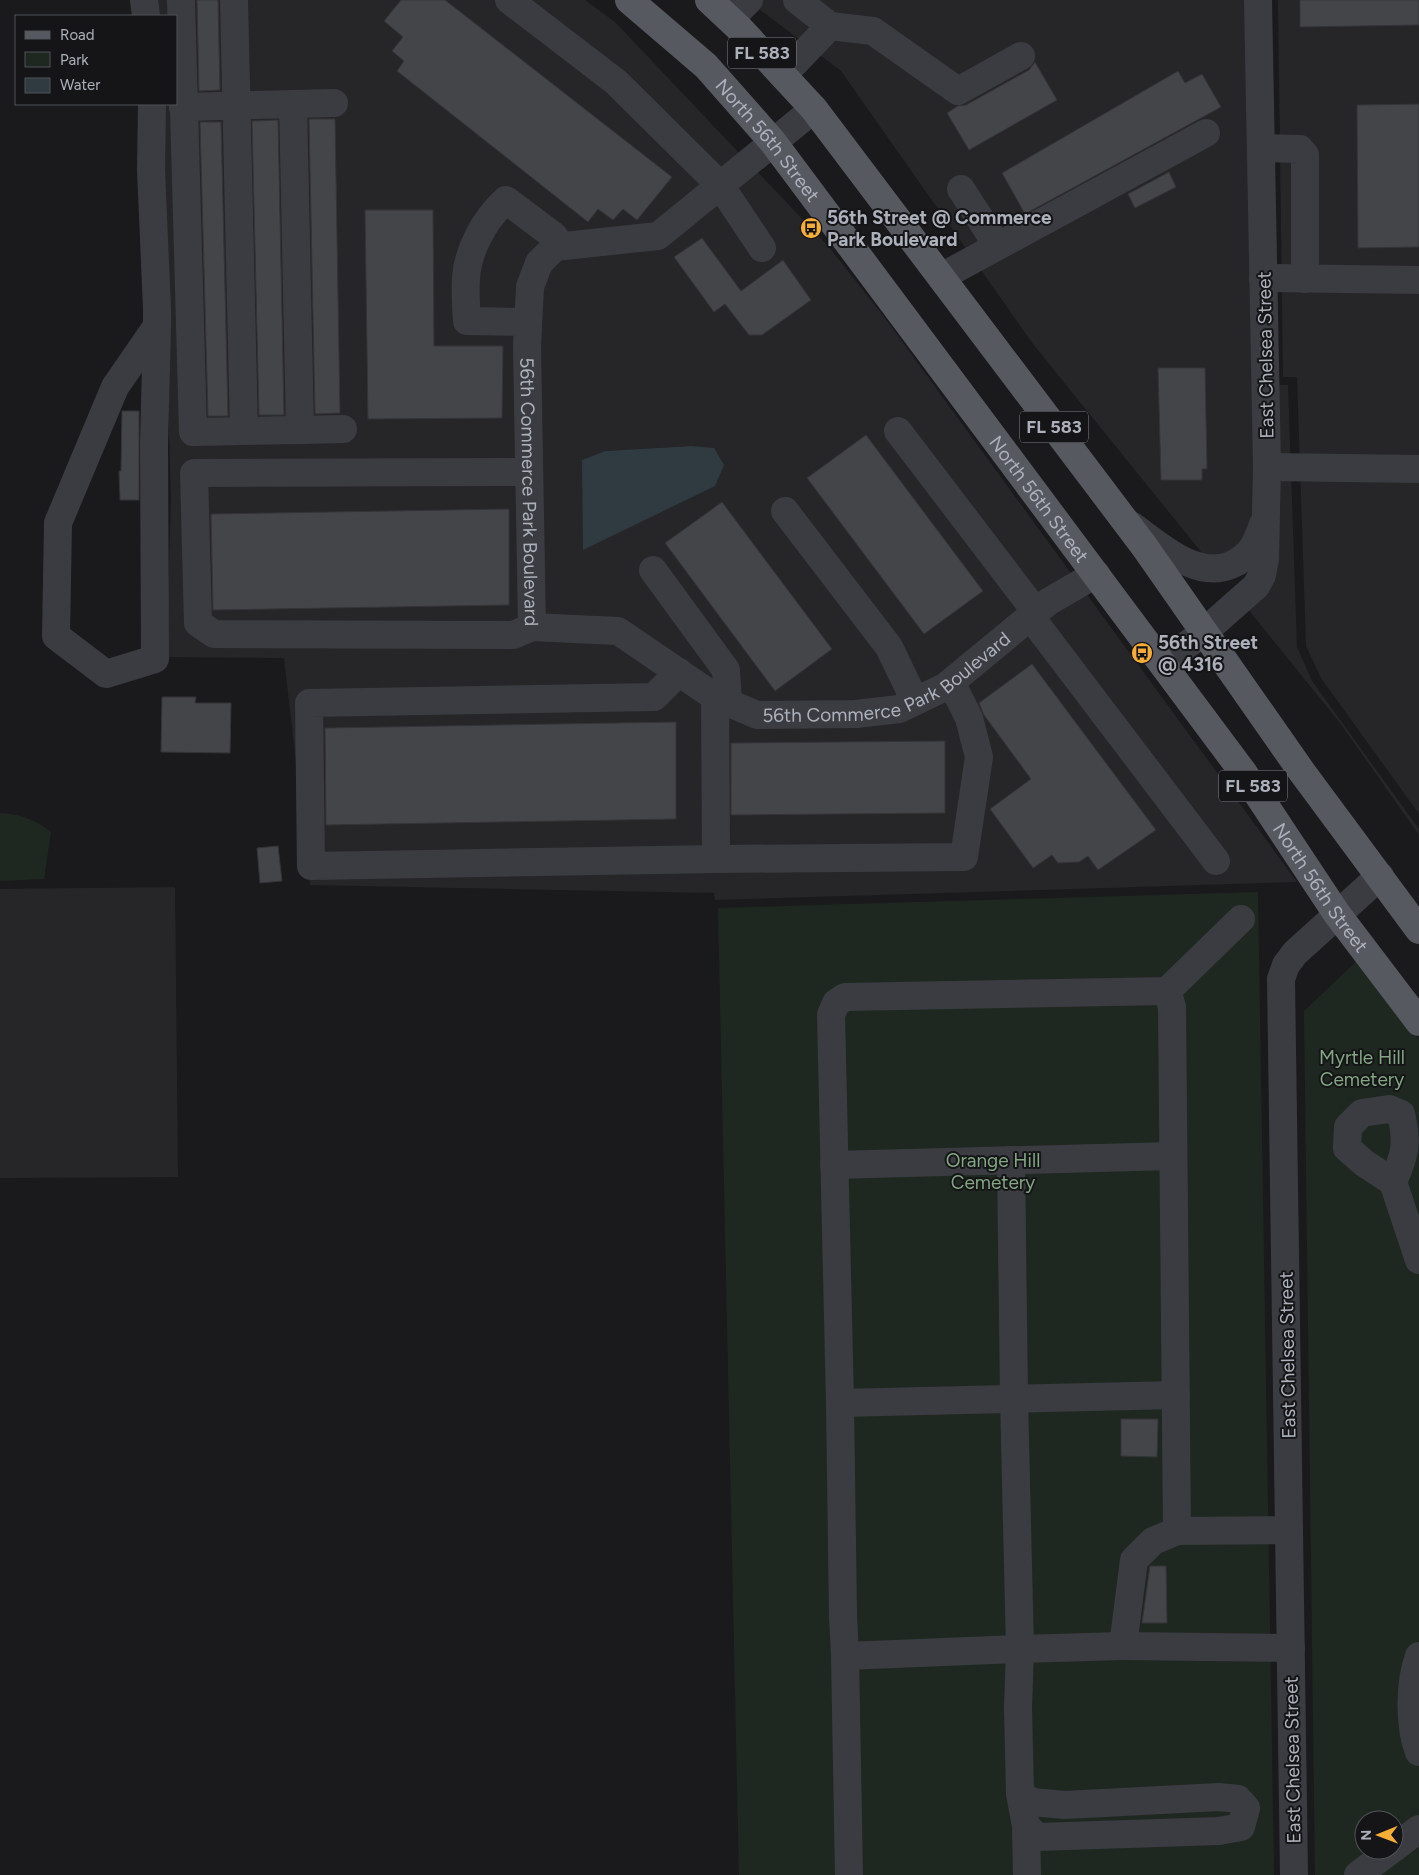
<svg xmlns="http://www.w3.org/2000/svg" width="1419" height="1875" viewBox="0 0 1419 1875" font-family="Figtree,sans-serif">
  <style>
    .built { fill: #262629; fill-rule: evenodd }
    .green { fill: #1f2820; fill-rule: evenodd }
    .water { fill: #2f3a41 }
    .building { fill: #444549; stroke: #343438 }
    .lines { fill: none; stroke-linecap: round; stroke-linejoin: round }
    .minor { stroke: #3b3c41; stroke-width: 28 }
    .major { stroke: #565960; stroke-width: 28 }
    .labels { text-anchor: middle; stroke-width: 4; stroke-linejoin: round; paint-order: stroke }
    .shield { fill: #151517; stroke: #7f828a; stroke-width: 1 }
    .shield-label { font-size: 18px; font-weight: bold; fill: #acb1bc }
    .street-label { font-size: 19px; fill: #acb1bc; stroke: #151517 }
    .poi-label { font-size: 19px; font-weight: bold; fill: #acb1bc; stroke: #151517; text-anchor: start }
    .park-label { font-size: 19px; fill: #83a783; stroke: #151517 }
  </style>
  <rect width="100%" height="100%" fill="#1a1a1c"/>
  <path class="built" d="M156 0H585L615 22 741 155 653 227 531 256 521 627 615 640 709 704 856 723 1085 592 1297 882 715 900 714 893 310 885 284 658 166 657 171 499 159 104H176V16H157Z
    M747 0H1247L1256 509 1249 532 1232 554 1206 558 1033 344 841 71Z
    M1278 0H1419V814L1321 678 1306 646 1297 377H1283Z
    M755 169 829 247 885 318 1073 576 939 679 896 699 759 706 721 689 625 624 542 618 538 347 541 288 548 267 560 256 659 245ZM691 446 582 460 605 451Z
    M1276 382 1280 385H1288L1297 647 1312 681 1419 829V835L1340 723 1247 608Z
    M175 887 178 1177 0 1178V889Z"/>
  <path class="green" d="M0 813C21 814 35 820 51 832L44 879 0 881Z
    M1258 892 1274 1875H739L718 908Z
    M1359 959 1419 1040V1875H1315L1304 1011ZM1364 1820H1394V1850H1364Z"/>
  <path class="water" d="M691 446 714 448 724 465 715 486 583 550 582 460 605 451Z"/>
  <path class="building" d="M197 0H218L220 90 199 91Z
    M401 0H445L672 177 637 220 623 209 613 220 598 209 588 222 397 71 404 61 392 51 403 37 384 21Z
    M1300 0H1419V25L1300 27Z
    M1035 62 1057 100 969 150 947 113 958 106 966 105 1029 70Z
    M1178 71 1185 83 1202 74 1221 107 1025 214 1002 173Z
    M1419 104V247L1358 248 1357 105Z
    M309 119H335L340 413 315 414Z
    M278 120 284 415H259L252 121Z
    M200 122H221L228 416H208Z
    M1169 172 1176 187 1135 208 1128 194Z
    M365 210H433L434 346H503L502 418 368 419Z
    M702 238 741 291 783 260 811 300 762 335H749L725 304 714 312 674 257Z
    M1158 368H1205L1207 469H1202V480H1161Z
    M122 411H139V500H120L119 471H121Z
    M866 435 983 591 924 634 807 478Z
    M722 502 832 649 775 691 665 543Z
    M509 509V605L213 610 211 514Z
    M1032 664 1156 830 1098 870 1088 856 1079 862 1058 863 1052 855 1033 868 990 809 1031 779 984 715 979 703Z
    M162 697H196L195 703H231L230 753 161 752Z
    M676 722V819L326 825 325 728Z
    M945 741V813L731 815V743Z
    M278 846 282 881 260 883 257 848Z
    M1121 1419H1158L1157 1457 1121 1456Z
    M1150 1566H1166L1167 1623H1142Z"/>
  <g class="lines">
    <g class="minor">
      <path d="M144 0 146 16"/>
      <path d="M181 0 193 432 300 430 293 104 183 107"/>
      <path d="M234 0 244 431"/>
      <path d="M509 0 616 82 720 185 762 248"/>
      <path d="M797 0 830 26 873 31 958 91 1021 56"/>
      <path d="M730 19 749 0"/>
      <path d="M783 75 830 26"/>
      <path d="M152 104 151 170 157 309V326L154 444 155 659 106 674 56 636 58 523 115 387 157 326"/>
      <path d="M293 104 334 103"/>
      <path id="s1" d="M814 109 658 236 555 247 539 263 530 287 527 347 532 627 618 631 715 697 757 715 856 714 899 709 945 687 1048 602 1096 574"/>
      <path d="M1261 148 1300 149 1305 155V279"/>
      <path d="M961 189 997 245"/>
      <path d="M941 277 1206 133"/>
      <path d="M1263 278 1419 280"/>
      <path d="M528 322 467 321C466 307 465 292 466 278 468 249 485 219 506 200L554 236 561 246"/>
      <path d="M300 430 343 429"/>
      <path d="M898 431 1036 612"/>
      <path d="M1267 467 1419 469"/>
      <path d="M529 472 194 473 198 623 214 634 513 635 532 627"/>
      <path d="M785 511 889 647 915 701"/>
      <path d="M1131 525C1158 544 1196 580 1231 565 1250 557 1257 543 1263 524"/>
      <path d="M653 570 726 670 728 703"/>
      <path d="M1030 616 1216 861"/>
      <path d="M1163 663 1204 632 1256 586 1262 575 1265 559 1267 467 1258 0"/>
      <path d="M679 672 654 697 309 703 311 866 716 859 964 857 979 757 969 718 951 682"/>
      <path d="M715 697 716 859"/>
      <path d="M1167 991 1172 1007 1177 1531"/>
      <path d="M834 1165 1172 1156"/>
      <path d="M1393 1182C1405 1155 1408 1143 1401 1114L1389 1109 1362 1113 1348 1127 1347 1148 1364 1163 1393 1182 1419 1260"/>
      <path d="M840 1403 1176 1395"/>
      <path d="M1289 1530 1177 1531 1153 1541 1134 1560 1123 1646 1291 1648"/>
      <path d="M845 1656 843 1615 840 1403 831 1015 836 1003 845 997 1167 991 1241 919"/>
      <path d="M1419 1656C1409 1683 1409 1726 1419 1752"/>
      <path d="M1020 1794 1026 1826 1037 1837 1219 1831 1241 1827 1246 1808 1238 1799 1219 1797 1065 1805 1032 1802 1020 1794 1018 1708 1020 1649 1123 1646"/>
      <path d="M1026 1826 1027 1875"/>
      <path d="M1394 1848 1419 1829"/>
      <path d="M849 1875 845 1656 1020 1649 1014 1398 1011 1160"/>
      <path d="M1294 1875 1281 979 1286 965 1295 953 1380 876"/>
      <path d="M1358 1875 1391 1850"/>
    </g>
    <g class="major">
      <path id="s2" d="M629 0 706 66 773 142 1243 772 1337 914 1419 1022"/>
      <path d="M709 0 740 29 814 109 1144 546 1302 772 1419 930"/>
    </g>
  </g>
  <defs>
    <g id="bus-disc" transform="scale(1.125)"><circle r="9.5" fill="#f7ae37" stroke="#151517"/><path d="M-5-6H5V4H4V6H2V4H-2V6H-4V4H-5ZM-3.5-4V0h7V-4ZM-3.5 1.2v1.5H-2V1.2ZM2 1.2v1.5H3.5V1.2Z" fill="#111"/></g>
  </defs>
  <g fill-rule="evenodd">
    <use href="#bus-disc" x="811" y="228"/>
    <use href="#bus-disc" x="1142" y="653"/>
  </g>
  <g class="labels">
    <g class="shield">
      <rect x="728" y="37.5" width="68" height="31" rx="4"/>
      <rect x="1020" y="411.5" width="68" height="31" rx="4"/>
      <rect x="1219" y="770.5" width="68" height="31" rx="4"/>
    </g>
    <g class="shield-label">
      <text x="762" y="59">FL 583</text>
      <text x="1054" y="433">FL 583</text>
      <text x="1253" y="792">FL 583</text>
    </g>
    <g class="street-label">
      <text dy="7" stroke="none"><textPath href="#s2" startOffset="198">North 56th Street</textPath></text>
      <text transform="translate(1265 355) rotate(-91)" y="7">East Chelsea Street</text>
      <text dy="7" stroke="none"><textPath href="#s1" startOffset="558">56th Commerce Park Boulevard</textPath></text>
      <text dy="7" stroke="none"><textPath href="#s2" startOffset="648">North 56th Street</textPath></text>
      <text dy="7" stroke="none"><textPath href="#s1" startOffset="1082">56th Commerce Park Boulevard</textPath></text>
      <text dy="7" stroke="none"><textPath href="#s2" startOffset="1128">North 56th Street</textPath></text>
      <text transform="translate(1287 1355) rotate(-91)" y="7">East Chelsea Street</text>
      <text transform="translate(1292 1760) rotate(-91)" y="7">East Chelsea Street</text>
    </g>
    <g class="poi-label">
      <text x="827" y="224">56th Street @ Commerce<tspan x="827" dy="22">Park Boulevard</tspan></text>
      <text x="1158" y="649">56th Street<tspan x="1158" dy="22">@ 4316</tspan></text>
    </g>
    <g class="park-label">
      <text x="1362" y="1064">Myrtle Hill<tspan x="1362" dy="22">Cemetery</tspan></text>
      <text x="993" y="1167">Orange Hill<tspan x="993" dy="22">Cemetery</tspan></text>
    </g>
  </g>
  <rect x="15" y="15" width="162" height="90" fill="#151517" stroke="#515359"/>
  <rect x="25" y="31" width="25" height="8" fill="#565960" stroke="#515359"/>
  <text x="60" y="40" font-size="15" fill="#acb1bc">Road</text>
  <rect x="25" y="52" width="25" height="15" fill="#1f2820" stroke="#515359"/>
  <text x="60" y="65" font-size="15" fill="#acb1bc">Park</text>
  <rect x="25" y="78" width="25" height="15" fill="#2f3a41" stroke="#515359"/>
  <text x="60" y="90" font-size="15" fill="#acb1bc">Water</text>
  <g transform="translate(1379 1835) rotate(269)"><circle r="24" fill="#151517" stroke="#515359"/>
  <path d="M0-4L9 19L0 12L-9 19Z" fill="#f7ae37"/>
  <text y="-8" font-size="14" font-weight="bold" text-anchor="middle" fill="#acb1bc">N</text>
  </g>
</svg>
